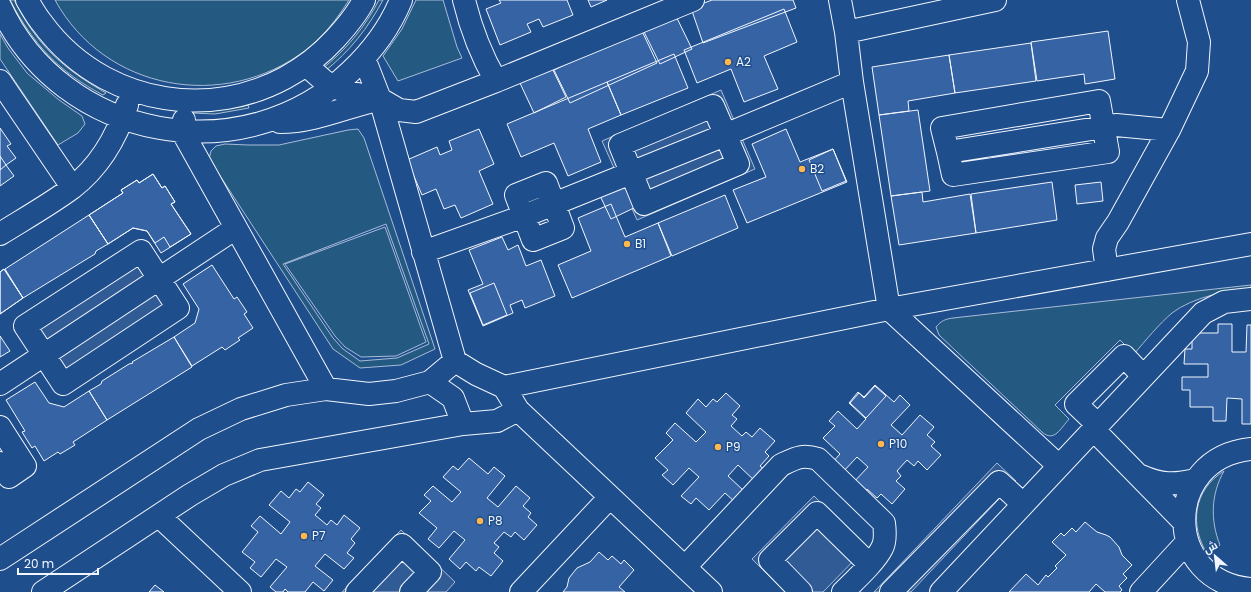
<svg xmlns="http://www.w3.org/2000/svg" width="1251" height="592" viewBox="0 0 1251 592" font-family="Poppins,Cairo,sans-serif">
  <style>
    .green { fill: #245a82; stroke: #a8bbd7; fill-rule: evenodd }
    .parking { fill: #305b95; stroke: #a8bbd7 }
    .building { fill: #3563a3; stroke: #f2f6ff }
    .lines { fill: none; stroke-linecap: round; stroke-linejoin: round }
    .minor-casing { stroke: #f2f6ff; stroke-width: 24 }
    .minor { stroke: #1f4e8c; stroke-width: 22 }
    .poi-dot { fill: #ffb74d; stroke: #1f4e8c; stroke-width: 1.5 }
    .labels { text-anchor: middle; stroke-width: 3; stroke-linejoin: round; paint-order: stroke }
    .poi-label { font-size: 12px; fill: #f2f6ff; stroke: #1f4e8c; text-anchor: start }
  </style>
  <rect width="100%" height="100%" fill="#1f4e8c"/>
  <path class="green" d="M10 0H14C37 45 62 68 106 93L103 95C59 72 33 44 10 0Z
    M55 0H349C337 19 323 37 306 50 224 112 105 91 55 0Z
    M379 0H383C368 28 350 51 325 71L322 69C346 50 365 27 379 0Z
    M416 0H443L457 47 462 58 398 81 383 56 402 29Z
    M0 34 8 48 27 73 59 100 82 116 85 124 78 133 58 145 0 59Z
    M248 105 249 108 215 114 192 113 191 110 225 109Z
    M358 129 364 138 435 349 401 365 360 368 333 349 209 159 211 151 216 146 225 144 248 145H279L348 130ZM386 224 429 344 397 358 360 361 343 349 333 338 283 264Z
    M385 227 426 342 396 356 361 357 345 347 335 336 285 264Z
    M1251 285V288C1226 291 1193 297 1172 313 1160 323 1145 341 1134 354L1120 340 1055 405 1069 419C1061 428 1054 443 1042 432L939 335 936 327C941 321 945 319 953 318Z
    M1224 471C1211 494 1210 520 1220 545L1208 555C1189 526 1193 490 1224 471Z"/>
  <path class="parking" d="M721 90 755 169 637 220 602 141Z
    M143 243 186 311 61 393 17 325Z
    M997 463 1016 481 911 592H874Z
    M814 496 867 547 823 592H785L752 559Z
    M401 530 455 582 446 592H342Z"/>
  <path class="building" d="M499 0H567L573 15 543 27 539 19 527 24 531 32 500 45 486 9 501 3Z
    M588 0H607L591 7Z
    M712 0H793L796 8 703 43 691 8Z
    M784 9 797 42 764 56 778 89 744 102 731 69 697 83 684 50Z
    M674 12 692 49 660 64 642 28Z
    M641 29 657 63 570 103 554 70Z
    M1108 31 1115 79 1085 84 1084 74 1037 81 1031 42Z
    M1031 43 1036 81 955 93 949 55Z
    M674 54 688 88 621 115 607 82Z
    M949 55 955 93 908 101 909 111 879 115 872 67Z
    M551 66 566 97 534 113 519 81Z
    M607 82 621 115 588 129 601 162 568 176 554 143 521 157 507 124Z
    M918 110 930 191 891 196 879 115Z
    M0 128 11 144 7 146 16 158 6 165 14 176 0 186Z
    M479 129 494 164 479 171 493 204 461 218 455 205 444 209 436 189 422 195 407 160 437 147 440 155 452 150 449 141Z
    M786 129 800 162 833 149 847 182 747 223 733 190 766 177 752 144Z
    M833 149 846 181 822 191 809 160Z
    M0 156 6 165 0 170Z
    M624 169 642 204 611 219 594 183Z
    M153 174 162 188 165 186 175 202 171 204 191 234 170 247 164 237 155 243 147 231 133 228 108 244 89 215 123 193 121 190 137 180 139 183Z
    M153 174 162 188 165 186 175 202 171 204 191 234 161 253 147 231 133 228 108 244 89 215 123 193 121 190 137 180 139 183Z
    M1052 182 1057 220 976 233 971 194Z
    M1101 182 1103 201 1077 204 1075 185Z
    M922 192 923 202 970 194 976 233 899 245 891 196Z
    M725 195 738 228 672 256 658 223Z
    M611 204 625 237 658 223 671 256 572 298 558 265 591 251 578 218Z
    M89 215 108 244 96 251 95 254 23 298 5 269Z
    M502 237 508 250 518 245 526 266 541 260 555 296 525 308 522 300 510 305 513 313 483 326 468 290 483 284 469 250Z
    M212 265 234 299 237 297 247 312 244 314 253 328 238 338 240 340 225 350 222 347 192 366 174 337 195 323 199 309 183 284Z
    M4 269 23 298 0 314V272Z
    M4 269 23 298 0 314V272Z
    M494 283 507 315 483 325 470 293Z
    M1218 324H1232V352H1246L1247 325H1251V424H1242V399L1227 398 1226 421H1213V407H1190V390H1182V377H1208V364H1184L1185 349H1192V333H1218Z
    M0 336 10 351 0 357Z
    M174 337 192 367 107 420 89 391 101 384 102 381 129 364 133 363 132 362Z
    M35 382 49 403 64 407 89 391 107 420 73 442 75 445 60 454 58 452 44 461 35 446 32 448 22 432 25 431 6 400Z
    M875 385 894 402 900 395 910 405 891 425 902 435 920 415 934 427 927 435 935 442 931 446 941 455 927 470 918 461 914 466 907 460 897 471 901 476 896 481 905 489 892 504 881 494 877 498 867 489 862 496 851 485 868 467 857 457 841 474 831 464 840 454 823 438 835 426 829 421 838 411 857 429 866 419 849 403 858 392 864 397Z
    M875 386 886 396 866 418 850 403 859 393 864 398Z
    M726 393 740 406 732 415 737 419 731 426 742 436 746 432 752 437 760 428 775 441 765 452 769 456 760 466 766 471 756 482 738 465 728 476 744 491 735 502 725 493 709 510 696 498 691 504 681 496 699 477 689 468 673 485 662 475 668 470 655 458 673 440 666 433 675 423 696 442 706 432 686 413 698 399 706 407 713 399 717 402Z
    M469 458 488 474 494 467 505 476 487 498 498 507 516 486 530 498 523 506 531 513 528 517 537 525 524 540 515 532 511 537 504 532 494 543 499 547 494 553 503 561 491 576 479 567 476 571 466 562 460 569 449 559 465 540 454 531 439 548 428 539 437 528 419 513 431 501 424 495 433 486 452 502 461 492 443 477 453 466 458 470Z
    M308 482 324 495 316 504 321 508 315 515 327 525 331 520 337 525 344 515 360 528 351 539 355 543 347 553 354 558 344 569 325 554 315 566 333 580 324 591 313 582 305 592H288L285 589 283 592H276L270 587 287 567 276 559 261 577 250 568 255 562 242 552 258 532 251 526 260 516 281 534 290 522 269 505 281 491 289 498 296 489 300 492Z
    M1085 522 1097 532 1106 535 1110 537 1119 547 1122 555 1132 565 1123 574 1127 578 1119 586 1122 590 1120 592H1105L1096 584 1089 592H1009L1026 574 1038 585 1046 575 1048 577 1057 568 1055 566 1066 555 1052 542 1061 533 1064 536 1072 528 1076 532Z
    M599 552 608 560 612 556 621 564 624 560 634 570 619 587 625 592H563L567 587 569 578 577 568 590 562Z
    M155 585 164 592H149Z"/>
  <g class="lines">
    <g class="minor-casing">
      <path id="minor" d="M27 0C32 8 36 16 42 23 58 45 81 65 105 78 182 119 276 103 335 39 346 27 357 14 364 0
        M464 0C471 29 481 55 496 81L693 0
        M840 0 846 32 852 82 889 309 1059 466
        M0 6C62 141 244 174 351 71 372 51 390 27 401 0
        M846 32 995 0
        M364 58 380 99 455 361 476 374 504 387 518 410 711 592
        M306 65 323 80 333 87 348 92 380 99 399 110 416 112 496 81
        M0 81 72 187
        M713 106 738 164 644 204 620 145Z
        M184 120 182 131 326 389
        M280 122C313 122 344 108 376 100
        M948 152 953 175 1108 152 1099 101 942 128 948 152 1104 127 1116 125 1169 130
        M546 183 563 228 533 240 516 195Z
        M0 234C24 219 49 205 72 188 99 167 117 136 127 105
        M141 251 178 308 63 384 25 326Z
        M423 252 524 216 725 135 852 82
        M1107 270 1104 249 1107 238 1118 222 1169 130 1197 71 1199 42 1188 0
        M430 382 453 398 463 424
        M0 384 236 228
        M504 387 889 309 1251 244
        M1097 424 1076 404 1124 356 1143 376
        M0 427 25 466 9 477 0 463
        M1093 429 1184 522
        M1251 449C1162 458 1162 582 1251 589
        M1141 476C1161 485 1174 485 1196 480
        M159 516 240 592
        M0 559 199 429 241 409 286 395 326 389 369 394 396 391 430 382 455 361
        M685 567 781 465C796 458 802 454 818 459L884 523C885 531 886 541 882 548 876 561 854 581 843 592
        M43 592 190 495 224 475 260 460 463 424 497 421 518 410
        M357 592 402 545 430 572 411 592
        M521 592 610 497
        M801 592 770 560 817 513 869 564
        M891 592 999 482 1023 504
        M941 592 1203 313 1224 302 1251 299
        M1141 592 1187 542"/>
    </g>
    <use href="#minor" class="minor"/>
  </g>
  <g class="poi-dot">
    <circle cx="728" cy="62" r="4"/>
    <circle cx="802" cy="169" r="4"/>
    <circle cx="627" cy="244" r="4"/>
    <circle cx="881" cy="444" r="4"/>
    <circle cx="718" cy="447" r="4"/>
    <circle cx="480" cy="521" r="4"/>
    <circle cx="304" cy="536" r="4"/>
  </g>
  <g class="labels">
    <g class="poi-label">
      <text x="736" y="66">A2</text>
      <text x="810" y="173">B2</text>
      <text x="635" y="248">B1</text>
      <text x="889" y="448">P10</text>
      <text x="726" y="451">P9</text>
      <text x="488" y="525">P8</text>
      <text x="312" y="540">P7</text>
    </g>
  </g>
  <g transform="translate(1215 556) rotate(332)" stroke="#1f4e8c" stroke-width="3" paint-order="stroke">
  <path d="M0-3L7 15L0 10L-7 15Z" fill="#f2f6ff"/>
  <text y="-6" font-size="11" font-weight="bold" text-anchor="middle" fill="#f2f6ff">ش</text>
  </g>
  <path d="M18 568v6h80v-6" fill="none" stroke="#f2f6ff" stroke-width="2"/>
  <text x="24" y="568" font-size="12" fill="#f2f6ff" stroke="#1f4e8c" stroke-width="3" paint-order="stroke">20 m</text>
</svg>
